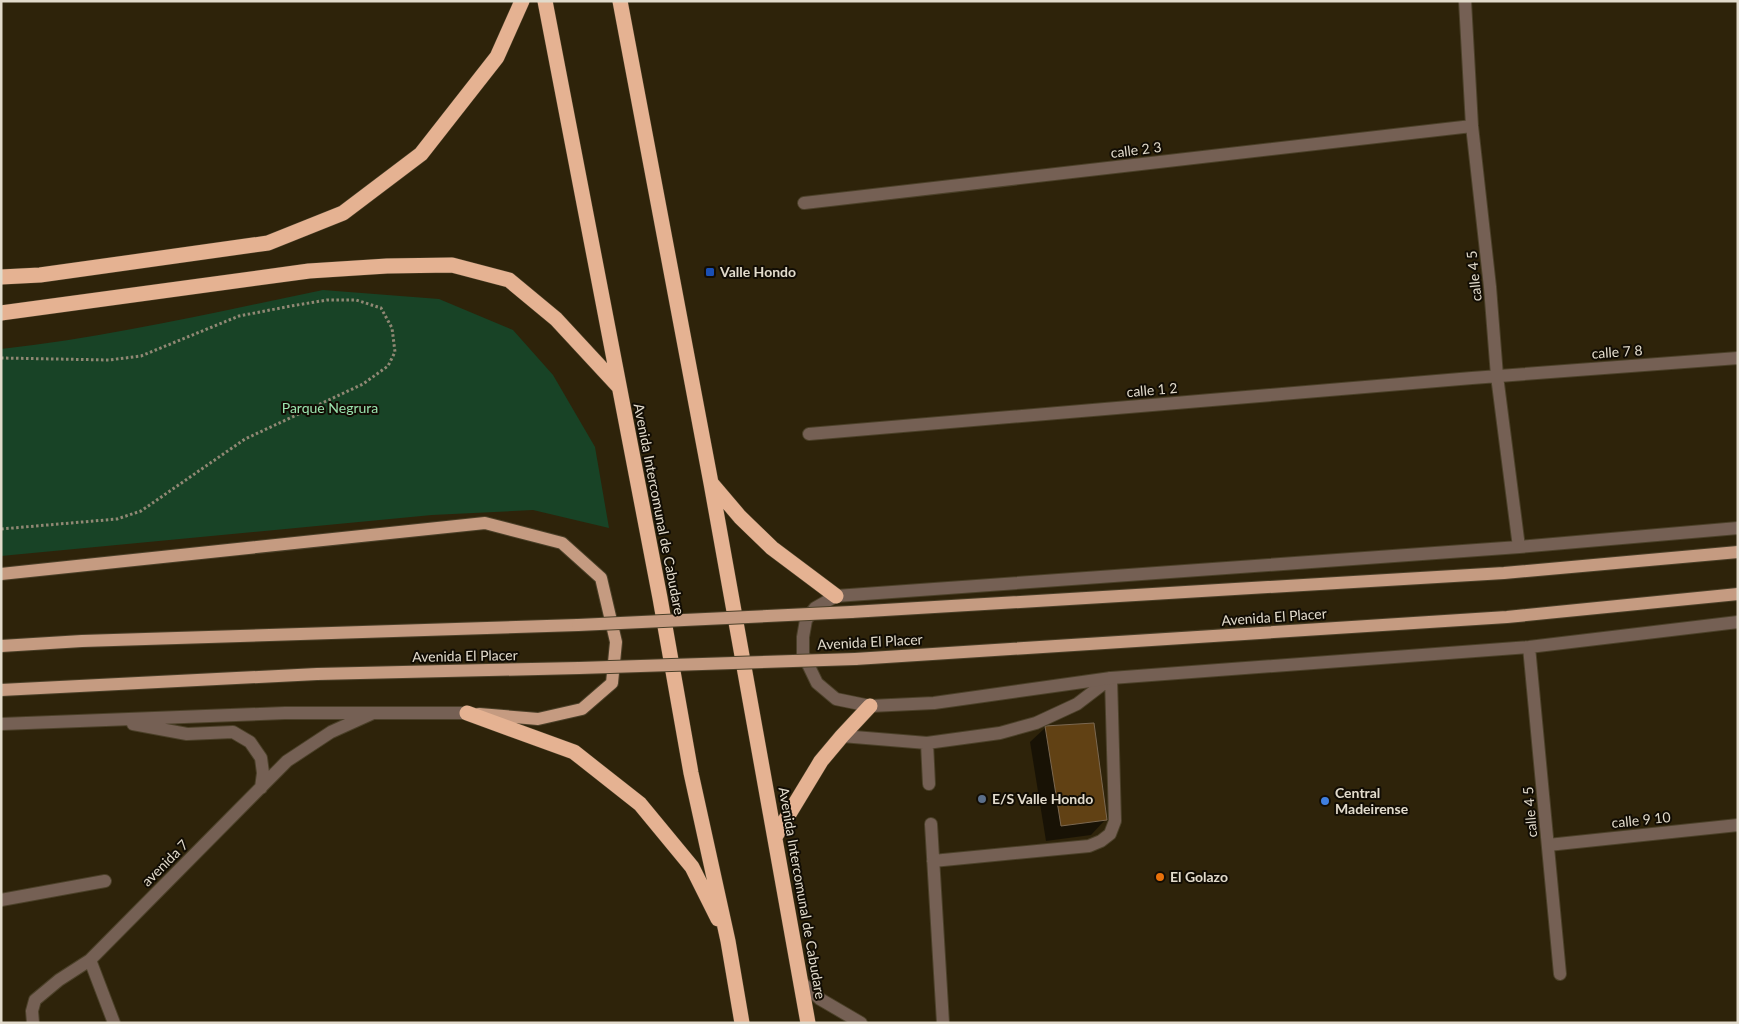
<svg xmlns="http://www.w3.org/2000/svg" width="1739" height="1024" viewBox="0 0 1739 1024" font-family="Lato,sans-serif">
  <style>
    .green { fill: #184326 }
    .shadow { fill: #0007 }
    .building { fill: #614114; stroke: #7b6851 }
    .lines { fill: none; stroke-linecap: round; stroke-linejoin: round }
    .lane-casing { stroke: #4b4029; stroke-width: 14 }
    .street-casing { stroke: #4b4029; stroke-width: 14 }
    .primary-casing { stroke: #4b4029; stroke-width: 14 }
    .highway-casing { stroke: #4b4029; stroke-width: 16 }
    .path { stroke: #908874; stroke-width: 3; stroke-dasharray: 2.5 2.5; stroke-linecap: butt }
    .lane { stroke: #756054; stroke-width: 12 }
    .street { stroke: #756054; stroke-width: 12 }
    .primary { stroke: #c59b81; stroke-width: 12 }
    .highway { stroke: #e5b292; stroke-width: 15 }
    .primary-bridge-casing { stroke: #4b4029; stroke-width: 14; stroke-linecap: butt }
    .primary-bridge { stroke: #c59b81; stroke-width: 12 }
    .transit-dot { fill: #1a4fb4; stroke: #120d04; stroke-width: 2 }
    .service-dot { fill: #5c6f8a; stroke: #120d04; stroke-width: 2 }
    .shop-dot { fill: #3f7fe0; stroke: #120d04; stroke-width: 2 }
    .food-dot { fill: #e8710a; stroke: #120d04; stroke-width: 2 }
    .labels { text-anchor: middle; stroke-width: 4; stroke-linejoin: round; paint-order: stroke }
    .street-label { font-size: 14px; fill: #e2dbcc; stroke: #120d04 }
    .poi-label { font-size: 14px; font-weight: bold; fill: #e2dbcc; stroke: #120d04; text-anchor: start }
    .park-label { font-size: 14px; fill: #9ae3ae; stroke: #120d04 }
  </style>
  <rect width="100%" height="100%" fill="#2e230a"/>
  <path class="green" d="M323 290 439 299 513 330 553 375 595 447 609 528 533 510 432 515 1 556V349C110 337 216 312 323 290Z"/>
  <path class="shadow" d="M1046 727 1106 819 1091 835 1046 841 1030 742Z"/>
  <path class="building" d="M1094 723 1107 820 1061 826 1045 726Z"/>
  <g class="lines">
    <g class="lane-casing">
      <path id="lane" d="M842 736 927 743 1000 733 1036 723 1077 704 1111 678
        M927 743 929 784
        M931 824 943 1023
        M933 861 1089 846 1101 841 1110 834 1115 821 1111 678
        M801 982 820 999 861 1023"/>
    </g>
    <g class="street-casing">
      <path id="street" d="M1465 1 1472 126 1490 287 1497 376 1519 547
        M804 203 1472 126
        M809 434 1472 378 1738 358
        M1738 528 1519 547 836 596 815 608 806 620 803 637V654L817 683 836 699 870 706 934 703 1111 678 1529 647 1738 622
        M1529 647 1560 974
        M1 724 285 713H467
        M133 724 187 734 233 732 250 742 261 758 263 773 261 788
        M1548 845 1738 825
        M1 900 105 881
        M90 960 114 1023
        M33 1023 32 1011 35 1000 59 980 90 960 287 761 331 732 373 713"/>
    </g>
    <g class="primary-casing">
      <path id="primary" d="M1 574 485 523 562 543 601 578 616 642 612 683 582 709 538 719 479 714
        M851 612 1504 573 1738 552
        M1 646 82 641 578 625
        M855 659 1507 617 1738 594
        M1 690 317 674 579 668"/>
    </g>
    <g class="highway-casing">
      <path id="highway" d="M545 1 660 598 691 773 728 941 742 1023
        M620 1 711 483 808 1023
        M1 277 40 275 268 243 343 213 421 154 497 57 522 1
        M1 313 309 271 387 266 452 265 509 280 556 319 619 387
        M712 484 740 517 772 548 836 596
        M467 713 574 752 640 804 692 867 718 919
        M775 837 821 761 842 736 870 706"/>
    </g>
    <path class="path" d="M1 358 109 360 141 356 239 316 291 306 327 300H356L381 308 392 328 395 352 388 366 363 384 245 439 141 511 117 519 1 529"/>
    <use href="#lane" class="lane"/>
    <use href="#street" class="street"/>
    <use href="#primary" class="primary"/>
    <use href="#highway" class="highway"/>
    <g class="primary-bridge-casing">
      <path id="primary-bridge" d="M578 625 851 612
        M579 668 855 659"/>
    </g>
    <use href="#primary-bridge" class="primary-bridge"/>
  </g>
  <rect class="transit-dot" x="705" y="267" width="10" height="10" rx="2.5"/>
  <circle class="service-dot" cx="982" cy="799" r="5"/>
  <circle class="shop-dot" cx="1325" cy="801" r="5"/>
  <circle class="food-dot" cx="1160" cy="877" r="5"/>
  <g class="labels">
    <g class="street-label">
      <text transform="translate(1136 150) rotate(-7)" y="5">calle 2 3</text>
      <text transform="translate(1474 276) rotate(-96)" y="5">calle 4 5</text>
      <text transform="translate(1617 352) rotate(-4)" y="5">calle 7 8</text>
      <text transform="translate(1152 390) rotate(-5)" y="5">calle 1 2</text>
      <text transform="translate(659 509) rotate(79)" y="5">Avenida Intercomunal de Cabudare</text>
      <text transform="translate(1274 617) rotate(-4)" y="5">Avenida El Placer</text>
      <text transform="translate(870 642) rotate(-3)" y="5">Avenida El Placer</text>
      <text transform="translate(465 656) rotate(-1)" y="5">Avenida El Placer</text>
      <text transform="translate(1530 812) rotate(-95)" y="5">calle 4 5</text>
      <text transform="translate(1641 820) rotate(-6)" y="5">calle 9 10</text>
      <text transform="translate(165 863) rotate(-45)" y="5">avenida 7</text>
      <text transform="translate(802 893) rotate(80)" y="5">Avenida Intercomunal de Cabudare</text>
    </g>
    <g class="poi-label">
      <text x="720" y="277">Valle Hondo</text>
      <text x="1335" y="798">Central<tspan x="1335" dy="16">Madeirense</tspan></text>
      <text x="992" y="804">E/S Valle Hondo</text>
      <text x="1170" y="882">El Golazo</text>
    </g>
    <g class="park-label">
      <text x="330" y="413">Parque Negrura</text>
    </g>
  </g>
  <rect width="1739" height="1024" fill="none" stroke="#e2dbcc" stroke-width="5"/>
</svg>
